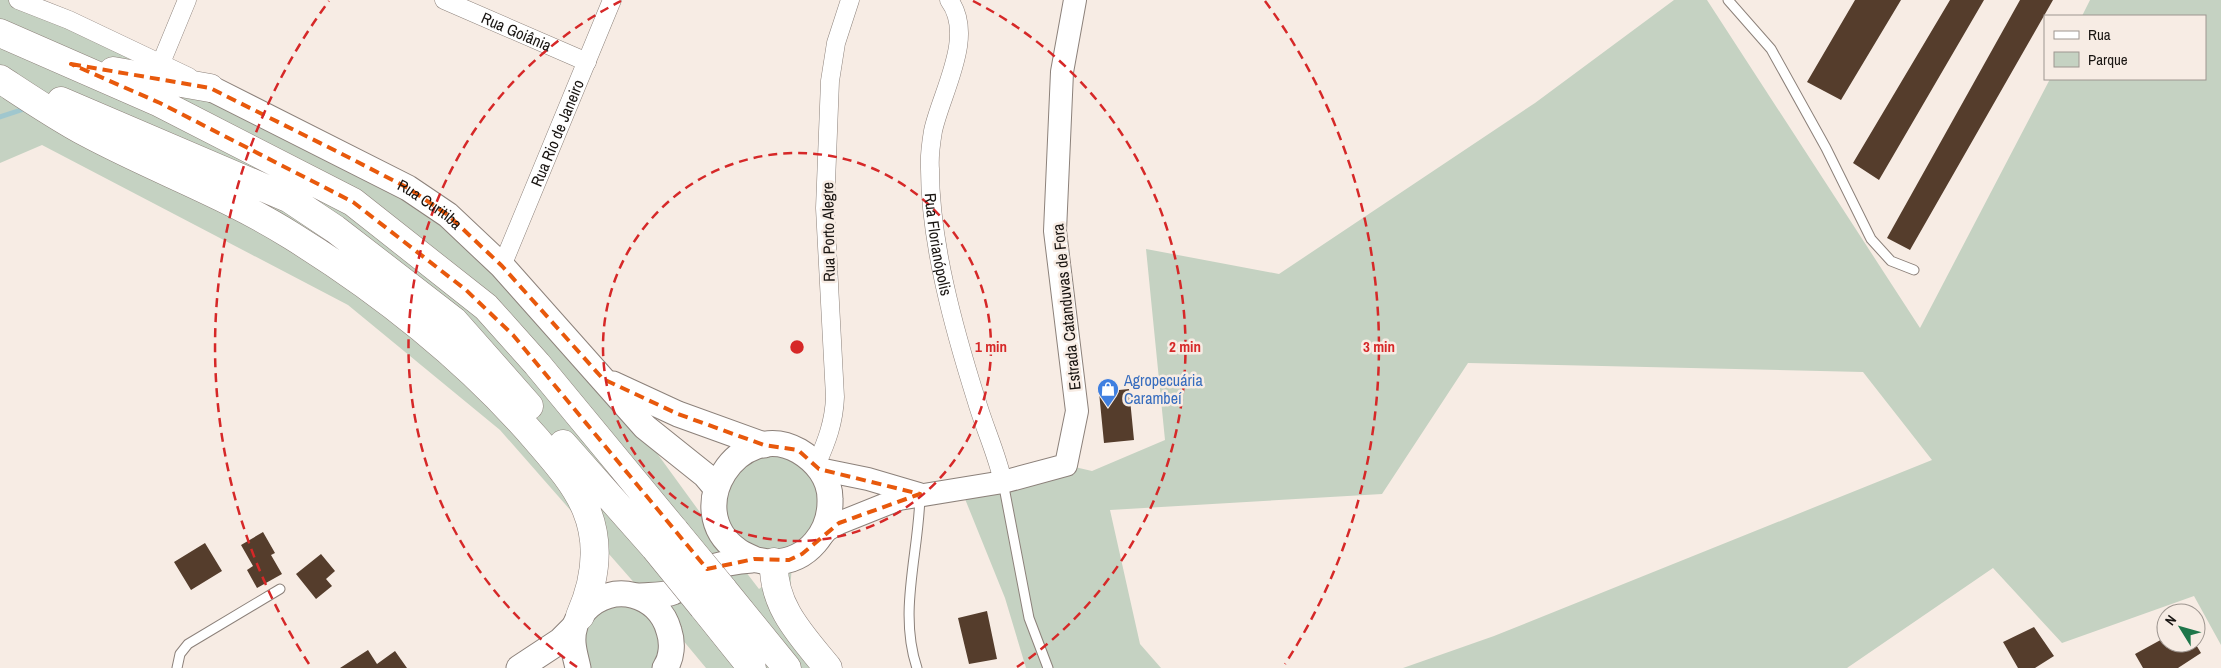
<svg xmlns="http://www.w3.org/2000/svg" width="2221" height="668" viewBox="0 0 2221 668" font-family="'Archivo Narrow',sans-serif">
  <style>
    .green { fill: #c5d2c2 }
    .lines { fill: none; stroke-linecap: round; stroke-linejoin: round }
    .stream { stroke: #a0c7ce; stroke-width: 5 }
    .building { fill: #553d2c }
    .service-casing { stroke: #8c817a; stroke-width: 11 }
    .minor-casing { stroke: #8c817a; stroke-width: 19 }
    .tertiary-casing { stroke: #8c817a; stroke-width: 24 }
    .secondary-casing { stroke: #8c817a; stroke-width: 27 }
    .motorway-casing { stroke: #8c817a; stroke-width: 29 }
    .service { stroke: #fff; stroke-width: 9 }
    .minor { stroke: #fff; stroke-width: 18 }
    .tertiary { stroke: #fff; stroke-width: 22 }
    .secondary { stroke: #fff; stroke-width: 25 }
    .motorway { stroke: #fff; stroke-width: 28 }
    .motorway-bridge-casing { stroke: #8c817a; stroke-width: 29; stroke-linecap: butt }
    .motorway-bridge { stroke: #fff; stroke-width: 28 }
    .marked { fill: none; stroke: #e8590c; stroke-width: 4; stroke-dasharray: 10 6; stroke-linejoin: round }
    .ring { fill: none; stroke: #d62828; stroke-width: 2.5; stroke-dasharray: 9 6 }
    .labels { text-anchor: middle; stroke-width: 5; stroke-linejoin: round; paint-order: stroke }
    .street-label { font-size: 16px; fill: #191512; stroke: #f7ece4 }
    .shop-label { font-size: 16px; fill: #366cbe; stroke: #f7ece4; text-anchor: start }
    .centre { fill: #d62828; stroke: #f7ece4; stroke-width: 2.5 }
    .ring-label { font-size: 15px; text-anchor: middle; font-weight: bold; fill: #d62828; stroke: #f7ece4; stroke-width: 5; stroke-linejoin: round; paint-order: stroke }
  </style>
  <rect width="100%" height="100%" fill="#f7ece4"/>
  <path class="green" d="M0 0H18L408 188 603 379 699 511 759 589 792 565 790 591 828 668H706L652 603 500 430 348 305 42 145 0 163Z
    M1674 0H1707L1920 328 2050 79H2205V16H2082L2090 0H2221V645L2194 596 2062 643 1993 568 1847 668H1403L1494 636 1932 460 1863 372 1468 363 1382 494 1110 510 1140 644 1161 668H1026L1005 598 963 494 1066 465 1092 471 1165 440 1146 249 1279 274 1535 103Z
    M746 453 805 458 827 516 790 557 734 545 718 489Z
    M608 598 664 621 662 668H581L577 627Z"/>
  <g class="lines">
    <path class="stream" d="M0 117 24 109"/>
  </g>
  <path class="building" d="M1855 0H1901L1841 100 1807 82Z
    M1950 0H1984L1879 180 1853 163Z
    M2020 0H2053L1910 250 1887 238Z
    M1129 389 1134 440 1104 443 1099 392Z
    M263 532 275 553 271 555 282 574 257 588 247 570 253 566 241 545Z
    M205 543 222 571 191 590 174 562Z
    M321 554 335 571 326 579 332 586 316 599 296 574Z
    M987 611 997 659 969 664 958 618Z
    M2034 627 2054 656 2035 668H2018L2003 642Z
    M2166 637V643H2195L2201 653 2178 668H2143L2135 654Z
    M368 650 377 664 395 651 407 668H340Z"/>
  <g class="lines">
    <g class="service-casing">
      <path id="service" d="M1728 0 1771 49 1826 148 1871 239 1891 261 1914 270
        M1003 482 1029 618 1048 668
        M177 668 180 654 188 644 280 589
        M917 668C898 612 919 553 920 495"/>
    </g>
    <g class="minor-casing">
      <g id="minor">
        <path d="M18 0 69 20 189 77"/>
        <path id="s1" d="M444 0 587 62"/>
        <path id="s2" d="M949 0C976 36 941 93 933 131 931 143 929 157 930 169 930 243 954 329 976 399 984 427 997 454 1003 482"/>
        <path d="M161 63 187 0"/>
        <path id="s3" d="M502 266 612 0"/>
        <path d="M817 463C827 441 834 422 835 397L825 208 830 81 836 43 850 0"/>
      </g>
    </g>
    <g class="tertiary-casing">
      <path id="tertiary" d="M819 469 868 479 919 494
        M817 541 827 530 839 523 899 499 1003 482 1066 465 1077 411 1055 231 1062 72 1075 0"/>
    </g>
    <g class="secondary-casing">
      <g id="secondary">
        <path id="s4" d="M210 88 408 188 448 215 502 266 645 427 705 475 716 488"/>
        <path d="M613 384 678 414 764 445"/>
        <path d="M639 596C649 595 664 596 673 592 685 587 694 573 707 569 721 564 737 561 752 560 759 559 766 563 774 562 808 561 831 532 830 499 830 478 816 461 799 451 739 417 680 509 737 550 742 554 748 556 754 559"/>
        <path d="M519 668 560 641 574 627"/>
        <path d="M578 668C575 654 570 641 575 626 576 620 581 615 585 610 612 581 659 593 669 631 673 643 672 658 665 668"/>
      </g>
    </g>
    <g class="motorway-casing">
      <path id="motorway" d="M0 33 160 103 353 202 486 307 537 364 675 531
        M113 71 210 88
        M0 79C29 98 57 117 87 133 154 169 227 195 292 236 382 292 468 360 537 440 555 461 575 483 586 509 601 545 595 582 580 616
        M61 101 290 199 335 229 454 321 529 406
        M563 444 655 548
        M774 562C772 606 802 636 828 668
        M722 588 787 668
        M703 607 752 668"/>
    </g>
    <use href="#service" class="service"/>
    <use href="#minor" class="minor"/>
    <use href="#tertiary" class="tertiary"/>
    <use href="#secondary" class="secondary"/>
    <use href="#motorway" class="motorway"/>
    <g class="motorway-bridge-casing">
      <path id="motorway-bridge" d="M675 531 722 588
        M655 548 703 607"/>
    </g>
    <use href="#motorway-bridge" class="motorway-bridge"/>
  </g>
  <path class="marked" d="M71 64 210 88 340 153 408 188 448 215 502 266 603 379 678 414 764 445 798 450 819 469 920 494 839 523 802 554 789 560 754 559 707 569 513 335 466 290 353 202 160 103Z"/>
  <g class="ring">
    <circle cx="797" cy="347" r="194"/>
    <path d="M577 667A388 388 0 0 1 621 1M973 1A388 388 0 0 1 1017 667"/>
    <path d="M309 664A582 582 0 0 1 329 1M1265 1A582 582 0 0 1 1285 664"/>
  </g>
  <defs>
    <g id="shop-pin" transform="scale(1.125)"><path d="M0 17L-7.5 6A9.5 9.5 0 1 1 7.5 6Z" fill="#3f7fe0" stroke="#f7ece4"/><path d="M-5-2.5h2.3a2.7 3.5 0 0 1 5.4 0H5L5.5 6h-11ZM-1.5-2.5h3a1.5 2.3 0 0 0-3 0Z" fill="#fff"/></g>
  </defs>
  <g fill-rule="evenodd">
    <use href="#shop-pin" x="1108" y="389"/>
  </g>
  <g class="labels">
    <g class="street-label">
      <text dy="6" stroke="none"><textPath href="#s1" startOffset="79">Rua Goiânia</textPath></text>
      <text dy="6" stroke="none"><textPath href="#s3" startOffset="144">Rua Rio de Janeiro</textPath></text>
      <text dy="6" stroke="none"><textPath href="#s4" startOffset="249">Rua Curitiba</textPath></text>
      <text transform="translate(828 232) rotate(-91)" y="6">Rua Porto Alegre</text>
      <text dy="6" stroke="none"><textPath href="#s2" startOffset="251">Rua Florianópolis</textPath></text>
      <text transform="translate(1066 307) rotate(-96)" y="6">Estrada Catanduvas de Fora</text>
    </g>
    <g class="shop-label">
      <text x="1124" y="386">Agropecuária<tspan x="1124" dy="18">Carambeí</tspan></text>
    </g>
  </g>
  <circle cx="797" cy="347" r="8" class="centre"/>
  <g class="ring-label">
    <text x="991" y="352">1 min</text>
    <text x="1185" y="352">2 min</text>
    <text x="1379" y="352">3 min</text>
  </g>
  <rect x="2044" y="15" width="162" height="65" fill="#f7ece4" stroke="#9e9690"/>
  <rect x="2054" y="31" width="25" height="8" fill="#ffffff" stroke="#9e9690"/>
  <text x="2088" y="40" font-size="15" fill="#191512">Rua</text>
  <rect x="2054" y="52" width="25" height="15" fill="#c5d2c2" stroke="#9e9690"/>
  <text x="2088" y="65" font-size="15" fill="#191512">Parque</text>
  <g transform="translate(2181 628) rotate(307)"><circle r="24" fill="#f7ece4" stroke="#9e9690"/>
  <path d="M0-4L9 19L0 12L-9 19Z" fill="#1e764a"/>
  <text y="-8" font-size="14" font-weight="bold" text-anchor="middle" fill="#191512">N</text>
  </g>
</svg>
